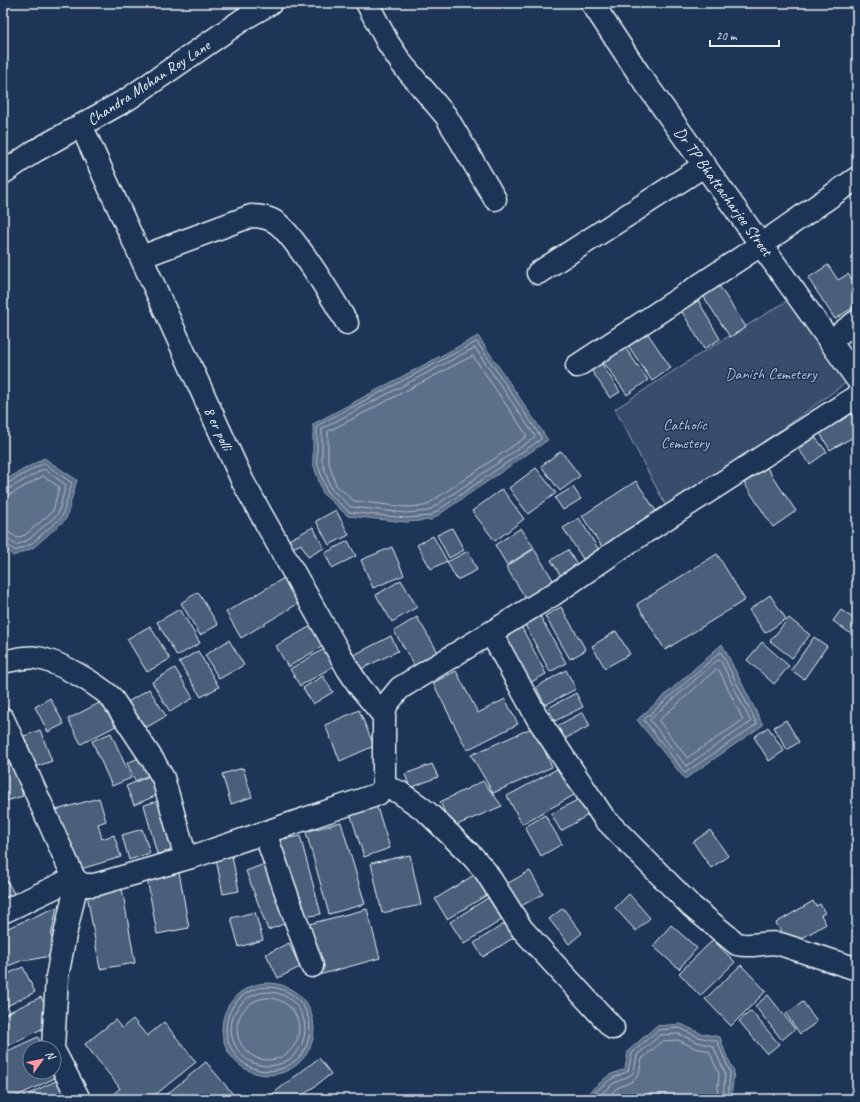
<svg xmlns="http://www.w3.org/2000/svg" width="860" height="1102" viewBox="0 0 860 1102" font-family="Caveat,sans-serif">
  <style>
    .green { fill: #374d6c; stroke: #909fb2 }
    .water { fill: #5d7089; stroke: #95a4b5 }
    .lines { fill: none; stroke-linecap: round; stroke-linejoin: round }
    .shore { stroke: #b0bdcc; stroke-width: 1 }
    .building { fill: #495e7a; stroke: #e8f1f8 }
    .minor-casing { stroke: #e8f1f8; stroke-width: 25 }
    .minor { stroke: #1d3557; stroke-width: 22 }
    .labels { text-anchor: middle; stroke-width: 3; stroke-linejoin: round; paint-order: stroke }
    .street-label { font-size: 16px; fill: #e8f1f8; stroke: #1d3557 }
    .park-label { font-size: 16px; fill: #b3c0ce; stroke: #1d3557 }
  </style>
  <rect width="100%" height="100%" fill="#1d3557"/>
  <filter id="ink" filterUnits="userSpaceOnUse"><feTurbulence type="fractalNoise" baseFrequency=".025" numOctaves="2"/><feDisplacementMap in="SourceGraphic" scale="8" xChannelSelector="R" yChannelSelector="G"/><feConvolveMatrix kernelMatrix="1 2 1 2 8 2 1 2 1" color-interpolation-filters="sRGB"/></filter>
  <g filter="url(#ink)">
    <path class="green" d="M787 301 847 382 756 448 667 508 615 409 695 357Z"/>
    <path class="water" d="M478 336 548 440 431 520 406 522 348 516 323 494 313 463V424Z
      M44 458 77 480 66 519 33 548 13 556 3 546V481Z
      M722 644 763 725 685 779 637 720Z
      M222 1029a46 46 0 1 1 92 0a46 46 0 1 1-92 0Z
      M681 1024 700 1033 720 1037 725 1052 734 1071 731 1099H591L590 1091 609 1075 625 1069 628 1051 656 1026Z"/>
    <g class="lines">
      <path class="shore" d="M477 342 541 437V439L430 516 406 518 349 512 327 492 317 462V426Z
        M475 348 535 436 534 438 428 511 406 513 351 507 331 489 322 461V429Z
        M473 356 526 434V437L425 506 406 507 354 501 336 485 328 460V432Z
        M3 485 6 484 44 463 72 483 62 517 31 544 15 551 7 544 3 543
        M3 490 8 489 44 469 66 485 58 514 28 540 16 545 8 539 3 538
        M3 496 11 494 43 476 59 487 53 511 25 535 17 538 10 533 3 532
        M721 652 757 724 685 773 644 720Z
        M718 660 721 661 751 722 686 766 650 720Z
        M717 669 719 670 743 720 687 758 659 721Z
        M226 1029a42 42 0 1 1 84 0a42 42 0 1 1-84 0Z
        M231 1029a37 37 0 1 1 74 0a37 37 0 1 1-74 0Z
        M237 1029a31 31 0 1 1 62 0a31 31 0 1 1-62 0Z
        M595 1099V1092L611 1079 628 1071 632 1053 658 1030 680 1028 698 1037 717 1041 730 1072 728 1099
        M600 1099V1095L614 1083 631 1075 634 1071 637 1055 660 1035 679 1034 697 1042 713 1046 725 1073 723 1099
        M606 1099 617 1088 631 1082 636 1078 639 1073 642 1059 662 1041 678 1040 695 1048 709 1051 719 1074 717 1099"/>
    </g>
    <path class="building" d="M828 265 838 280 848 274 857 287V305L835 319 808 278Z
      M714 278 746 327 730 337 698 288Z
      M694 293 720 339 704 349 677 303Z
      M644 328 671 368 652 381 625 341Z
      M621 342 648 380 627 395 600 357Z
      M598 358 620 392 610 398 588 365Z
      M851 414 857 423V435L830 450 820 433Z
      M815 437 827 452 810 464 798 449Z
      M561 451 580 476 560 491 541 466Z
      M536 468 556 493 528 514 509 488Z
      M767 468 796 511 773 527 744 483Z
      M636 481 658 514 604 550 582 516Z
      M573 487 581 499 563 510 555 498Z
      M502 489 524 519 495 541 472 511Z
      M336 510 349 535 329 545 316 521Z
      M579 518 599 550 583 559 563 528Z
      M313 527 324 548 308 557 301 544 289 550 285 542Z
      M452 528 464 550 449 558 437 535Z
      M521 528 534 548 507 565 495 545Z
      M433 536 447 561 431 569 417 545Z
      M348 541 356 556 332 568 325 553Z
      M392 547 404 575 373 588 361 560Z
      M534 549 558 588 530 605 506 567Z
      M568 550 579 567 562 578 551 560Z
      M468 551 477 570 457 580 447 562Z
      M717 554 745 600 665 650 637 604Z
      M284 578 299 603 241 638 226 612Z
      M401 580 417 607 392 622 376 595Z
      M198 592 218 625 200 635 181 603Z
      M770 595 786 619 765 633 749 610Z
      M561 607 586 650 570 659 545 616Z
      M180 609 200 643 177 656 157 622Z
      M841 610 857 621V638L833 621Z
      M539 614 566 663 550 672 524 623Z
      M417 617 439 654 416 668 394 631Z
      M789 618 810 635 792 658 770 641Z
      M520 624 546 674 524 686 497 636Z
      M150 626 170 659 147 672 127 639Z
      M311 626 323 646 288 667 276 646Z
      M616 631 630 654 605 668 592 646Z
      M391 636 398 651 353 673 346 659Z
      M814 637 827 646 804 679 791 670Z
      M229 640 244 665 219 679 205 655Z
      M762 642 789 666 774 684 747 660Z
      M324 649 334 666 300 686 290 669Z
      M198 651 219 687 201 697 179 662Z
      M175 668 193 698 170 712 152 682Z
      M566 670 576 689 545 705 536 687Z
      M456 671 478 713 505 699 518 724 467 750 433 683Z
      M323 676 333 692 313 704 303 688Z
      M149 689 166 716 137 733 121 706Z
      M576 693 583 707 555 721 548 708Z
      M50 698 64 724 48 732 35 707Z
      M103 701 116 726 81 744 68 719Z
      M359 710 374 746 340 761 325 725Z
      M583 712 590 726 562 740 555 727Z
      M786 720 799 742 787 750 774 727Z
      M534 727 552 767 493 793 471 755Z
      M768 727 784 751 769 761 754 737Z
      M40 730 52 761 30 769 19 738Z
      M111 733 131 778 112 786 92 741Z
      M143 756 151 774 135 781 127 763Z
      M12 758 23 796 3 802V760Z
      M432 764 438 777 410 788 405 774Z
      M561 767 576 794 522 824 507 796Z
      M243 768 252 797 231 804 222 774Z
      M152 775 160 794 134 805 126 786Z
      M483 781 502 806 452 827 440 802Z
      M99 798 106 821 98 824 102 839 114 835 121 857 74 871 56 810Z
      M579 799 588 815 561 831 551 814Z
      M162 800 175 850 157 854 144 805Z
      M377 807 390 848 364 857 351 816Z
      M545 815 562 844 541 856 525 827Z
      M341 822 365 904 329 914 306 832Z
      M142 829 150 853 129 860 122 835Z
      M710 830 728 856 711 868 693 842Z
      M300 836 321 914 299 918 278 840Z
      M410 855 421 905 382 913 371 863Z
      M232 856 239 891 223 894 216 859Z
      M267 863 289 922 268 930 246 871Z
      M530 871 543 894 512 911 499 888Z
      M179 872 189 928 157 934 147 878Z
      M479 872 492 892 447 919 435 899Z
      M857 875V890L852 877Z
      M6 879 16 897 3 905V881Z
      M122 888 135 963 100 969 87 894Z
      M494 894 508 916 464 944 450 922Z
      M629 894 650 918 636 931 615 908Z
      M813 901 816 906 820 904 825 913 821 915 826 924 789 946 776 923Z
      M57 907 51 936 60 954 30 960H23L3 968V930Z
      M563 908 582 933 569 944 549 919Z
      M367 909 380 958 319 975 305 925Z
      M255 912 263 940 239 947 231 918Z
      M512 919 521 933 483 957 474 943Z
      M671 925 697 948 679 969 653 946Z
      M713 940 735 962 700 996 679 973Z
      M289 943 300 967 278 978 266 954Z
      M741 965 766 991 731 1026 705 999Z
      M23 967 35 992 3 1008V976Z
      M768 995 795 1029 782 1040 755 1006Z
      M41 997 54 1023 3 1048V1015Z
      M803 1002 817 1022 800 1034 786 1014Z
      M751 1011 779 1044 767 1054 739 1021Z
      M133 1019 147 1036 164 1022 196 1062 150 1099H111L110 1097 120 1088 85 1044 115 1020 122 1028Z
      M38 1037 43 1048H30V1072H54L57 1077 11 1099H3V1053Z
      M319 1058 331 1074 298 1099H274L271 1095Z
      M206 1062 237 1099H161Z
      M62 1078 71 1099H18Z"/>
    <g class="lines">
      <g class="minor-casing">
        <path id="minor" d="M367 3 388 43 402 64 446 116 495 199
          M592 3 639 74 857 379
          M81 125 243 482 348 669 360 687 384 716
          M3 173 35 151 128 99 245 18 271 3
          M141 257 251 216C261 216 270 218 277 223 287 231 294 241 301 251 318 274 333 299 347 323
          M538 273 705 165
          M830 341 857 321
          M577 366 762 244 857 178
          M491 633 538 719 604 818 691 906 737 944C752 948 766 941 780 944L857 969
          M3 662C14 660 26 656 37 658 58 661 95 683 111 697L154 762 163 778 186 858
          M3 719 74 878C82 886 88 886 98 884L195 856 373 796 378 794 384 787V716L386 705 400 688 554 594 625 545 857 396
          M384 787 399 792 419 806 428 813 473 857 486 872 522 929 613 1028
          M265 833 312 966
          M3 912 74 878
          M53 1048 57 977 65 935 77 882
          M54 1051 79 1099"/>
      </g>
      <use href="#minor" class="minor"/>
    </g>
  </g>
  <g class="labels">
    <g class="street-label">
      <text transform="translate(148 82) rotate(-33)" y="6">Chandra Mohan Roy Lane</text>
      <text transform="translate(724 191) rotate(54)" y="6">Dr TP Bhattacharjee Street</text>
      <text transform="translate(219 428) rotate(65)" y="6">8 er polli</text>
    </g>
    <g class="park-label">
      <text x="771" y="379">Danish Cemetery</text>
      <text x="685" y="430">Catholic<tspan x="685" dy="18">Cemetery</tspan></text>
    </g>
  </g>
  <rect width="860" height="1102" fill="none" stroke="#1d3557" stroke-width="16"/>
  <rect x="8" y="8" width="844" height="1086" fill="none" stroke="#e8f1f8" stroke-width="1.5" filter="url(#ink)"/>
  <g transform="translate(42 1060) rotate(57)"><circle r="19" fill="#1d3557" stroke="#6e8097"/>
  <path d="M0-3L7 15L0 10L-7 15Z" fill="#ff9aa2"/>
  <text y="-6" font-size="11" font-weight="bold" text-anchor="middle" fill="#e8f1f8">N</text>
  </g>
  <path d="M710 40v6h69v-6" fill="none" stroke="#e8f1f8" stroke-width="2"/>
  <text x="716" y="40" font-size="12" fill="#e8f1f8" stroke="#1d3557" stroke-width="3" paint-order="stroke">20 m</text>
</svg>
